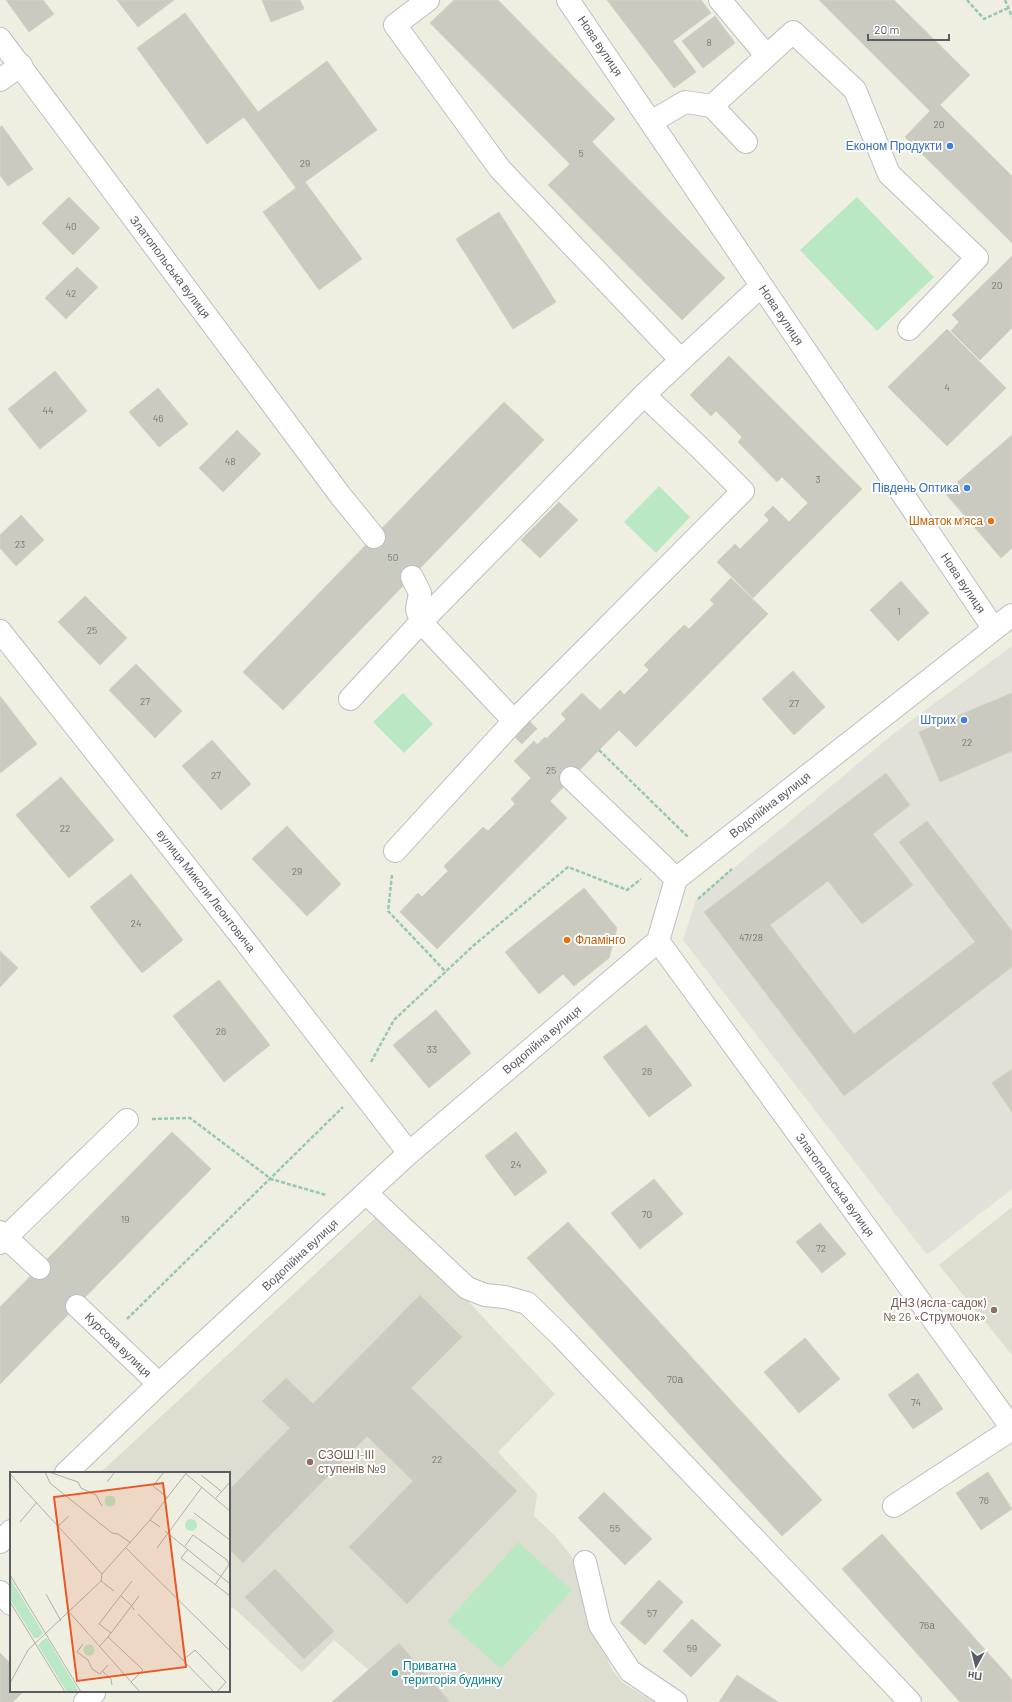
<svg xmlns="http://www.w3.org/2000/svg" width="1012" height="1702" viewBox="0 0 1012 1702" font-family="Barlow,sans-serif">
  <style>
    .industrial { fill: #e2e1d9 }
    .education { fill: #deded0 }
    .green { fill: #bbe8c4 }
    .building { fill: #cbcac0; stroke: #d3d1bf }
    .lines { fill: none; stroke-linecap: round; stroke-linejoin: round }
    .minor-tunnel { stroke: #c9cac2; stroke-width: 22; stroke-dasharray: 22 11; stroke-linecap: butt }
    .minor-casing { stroke: #bcbec4; stroke-width: 24 }
    .path { stroke: #94c9ad; stroke-width: 2.5; stroke-dasharray: 4 2; stroke-linecap: butt }
    .minor { stroke: #fff; stroke-width: 22 }
    .shop-dot { fill: #3f7fe0; stroke: #fff; stroke-width: 1.5 }
    .food-dot { fill: #e8710a; stroke: #fff; stroke-width: 1.5 }
    .education-dot { fill: #8d6e63; stroke: #fff; stroke-width: 1.5 }
    .culture-dot { fill: #0f9aa8; stroke: #fff; stroke-width: 1.5 }
    .labels { text-anchor: middle; stroke-width: 4; stroke-linejoin: round; paint-order: stroke }
    .number-label { font-size: 10px; fill: #76787b }
    .street-label { font-size: 12px; fill: #5a5c64; stroke: #fff }
    .shop-label { font-size: 12px; fill: #366cbe; stroke: #fff; text-anchor: end }
    .food-label { font-size: 12px; fill: #c56008; stroke: #fff; text-anchor: end }
    .education-label { font-size: 12px; fill: #785e54; stroke: #fff; text-anchor: end }
    .culture-label { font-size: 12px; fill: #0d838f; stroke: #fff; text-anchor: start }
    .inset-road { fill: none; stroke: #afb0ab; stroke-width: 1 }
    .view { fill: #e85825; fill-opacity: 0.15; stroke: #e85825; stroke-width: 2 }
    .inset-edge { fill: none; stroke: #5a5c64; stroke-width: 2 }
  </style>
  <rect width="100%" height="100%" fill="#eeeee1"/>
  <path class="industrial" d="M1012 646V1189L927 1255 683 940 696 900 893 734Z"/>
  <path class="education" d="M1012 1207V1355L939 1265Z
    M382 1212 422 1252 555 1394 498 1452 537 1494 534 1516 556 1537 583 1571 586 1591 604 1652 613 1671 622 1682 654 1702H451L395 1651 371 1672 334 1640 302 1672 234 1608H229V1473H100Z"/>
  <path class="green" d="M857 197 934 277 877 331 800 250Z
    M659 486 690 517 656 553 624 522Z
    M403 693 433 724 404 753 373 722Z
    M518 1542 572 1590 501 1669 447 1621Z"/>
  <path class="building" d="M6 0H43L54 14 29 32Z
    M117 0H174L138 27Z
    M262 0H300L304 9 271 22Z
    M454 0H498L615 119 592 142 725 278 682 320 548 185 570 164 430 23Z
    M607 0H701L711 13 673 41 696 72 674 88Z
    M819 0H894L970 75 940 105 1012 176V243L905 137 930 111Z
    M185 13 258 112 327 61 377 130 305 182 362 259 319 290 263 212 296 188 244 117 207 144 137 48Z
    M715 16 735 43 703 68 682 41Z
    M2 126 33 169 8 186 0 175V127Z
    M69 197 100 228 73 255 42 223Z
    M499 212 556 302 513 329 456 239Z
    M1012 256V328L980 360 951 331 959 322 952 315Z
    M77 267 98 287 66 319 45 298Z
    M947 329 1006 388 947 446 888 387Z
    M729 356 862 489 753 598 717 562 735 544 740 549 769 520 764 515 773 506 789 522 808 503 782 477 777 482 738 442 742 437 716 411 711 416 690 395Z
    M55 371 87 411 40 449 8 409Z
    M158 388 188 424 159 447 129 412Z
    M504 402 544 440 283 710 243 672Z
    M237 430 261 454 223 492 199 468Z
    M1012 435V548L1001 558 945 493Z
    M559 502 578 520 540 558 521 540Z
    M21 515 44 540 16 566 0 548V535Z
    M731 578 768 614 636 747 619 730 599 750 550 801 567 818 437 949 400 912 418 893 422 897 448 871 444 866 483 827 488 831 515 804 511 799 531 778 514 761 534 741 539 746 566 719 561 714 582 693 600 710 620 690 624 695 649 670 644 665 684 625 689 629 714 604 710 600Z
    M901 581 929 613 898 641 870 610Z
    M85 596 127 638 100 665 58 622Z
    M136 664 182 711 155 738 109 690Z
    M793 671 825 707 794 735 762 699Z
    M1012 693V751L940 782 919 732Z
    M0 696 37 744 0 773Z
    M212 740 251 784 221 810 182 766Z
    M886 773 910 805 873 834 913 885 862 924 828 881 770 925 854 1034 975 942 899 842 927 821 1012 931V967L844 1096 704 912Z
    M61 777 114 840 69 878 16 815Z
    M287 826 341 884 307 916 252 859Z
    M131 874 183 940 142 973 90 907Z
    M584 888 617 928 609 958 574 986 563 974 539 994 505 952Z
    M0 951 18 968 0 987Z
    M219 980 270 1045 224 1082 173 1016Z
    M436 1010 471 1053 429 1088 393 1045Z
    M646 1025 692 1085 649 1117 603 1057Z
    M1012 1069V1112L992 1083Z
    M172 1132 211 1169 0 1384V1307Z
    M516 1132 547 1172 515 1196 485 1156Z
    M654 1179 683 1214 640 1249 611 1213Z
    M568 1222 822 1500 782 1536 527 1258Z
    M820 1223 846 1254 822 1273 796 1242Z
    M420 1295 462 1337 411 1388 517 1491 407 1604 349 1547 413 1481 367 1436 243 1563 229 1549V1490L290 1428 262 1401 286 1378 313 1404Z
    M805 1338 840 1379 799 1413 764 1372Z
    M918 1373 943 1409 913 1429 888 1395Z
    M988 1472 1012 1509 981 1530 956 1493Z
    M604 1492 652 1539 625 1565 578 1518Z
    M882 1534 1012 1680V1702H960L842 1569Z
    M275 1569 334 1631 304 1659 245 1597Z
    M659 1580 683 1602 645 1645 620 1623Z
    M692 1619 721 1645 691 1677 663 1651Z
    M399 1643 450 1702H332Z
    M0 1653 11 1664V1691H24L13 1702H0Z
    M737 1675 778 1702H719Z"/>
  <g class="lines">
    <path class="minor-tunnel" d="M374 537 412 577
      M514 721 571 778
      M39 1268 77 1306"/>
    <g class="minor-casing">
      <path id="minor" d="M568 0 994 629
        M720 0 766 55
        M0 39 340 495 374 537
        M0 80 21 65
        M712 106 793 32 855 90 889 174 977 258 909 329
        M651 122 685 102 712 106 746 142
        M681 360 761 286
        M412 577 420 593 417 609 421 622 514 721
        M0 631 245 941 409 1153
        M350 699 421 622 644 395
        M571 778 661 864 676 879
        M395 851 514 721 743 491 698 446 644 395 681 360 500 169 395 25 428 0
        M658 941 1012 1428
        M366 1193 467 1288 485 1295 505 1297 527 1303 560 1335 910 1702
        M0 1232 39 1268
        M0 1243 127 1120
        M77 1306 159 1384
        M66 1473 159 1384 409 1153 658 941 676 879 1012 615
        M894 1506 1012 1429
        M0 1542 11 1531
        M585 1562 600 1625 630 1671 676 1702
        M0 1592 11 1604
        M85 1702 94 1693 92 1691"/>
    </g>
    <path class="path" d="M967 0 984 19 1008 8
      M1005 0 1012 17
      M599 750 689 838
      M392 875 388 911 446 972
      M698 899 732 869
      M371 1062 394 1020 473 946 568 867 627 890 641 879
      M152 1119 190 1118 271 1179 326 1195
      M127 1319 343 1107"/>
    <use href="#minor" class="minor"/>
  </g>
  <g class="shop-dot">
    <circle cx="950" cy="146" r="4"/>
    <circle cx="967" cy="488" r="4"/>
    <circle cx="964" cy="720" r="4"/>
  </g>
  <g class="food-dot">
    <circle cx="991" cy="521" r="4"/>
    <circle cx="567" cy="940" r="4"/>
  </g>
  <g class="education-dot">
    <circle cx="994" cy="1310" r="4"/>
    <circle cx="310" cy="1462" r="4"/>
  </g>
  <circle class="culture-dot" cx="395" cy="1673" r="4"/>
  <g class="labels">
    <g class="number-label">
      <text x="709" y="46">8</text>
      <text x="939" y="128">20</text>
      <text x="581" y="157">5</text>
      <text x="305" y="167">29</text>
      <text x="71" y="230">40</text>
      <text x="997" y="289">20</text>
      <text x="71" y="297">42</text>
      <text x="947" y="391">4</text>
      <text x="48" y="414">44</text>
      <text x="158" y="422">46</text>
      <text x="230" y="465">48</text>
      <text x="818" y="483">3</text>
      <text x="20" y="548">23</text>
      <text x="393" y="561">50</text>
      <text x="899" y="615">1</text>
      <text x="92" y="634">25</text>
      <text x="145" y="705">27</text>
      <text x="794" y="707">27</text>
      <text x="967" y="746">22</text>
      <text x="551" y="774">25</text>
      <text x="216" y="779">27</text>
      <text x="65" y="832">22</text>
      <text x="297" y="875">29</text>
      <text x="136" y="927">24</text>
      <text x="751" y="941">47/28</text>
      <text x="221" y="1035">26</text>
      <text x="432" y="1053">33</text>
      <text x="647" y="1075">26</text>
      <text x="516" y="1168">24</text>
      <text x="647" y="1218">70</text>
      <text x="125" y="1223">19</text>
      <text x="821" y="1252">72</text>
      <text x="675" y="1383">70а</text>
      <text x="916" y="1406">74</text>
      <text x="437" y="1463">22</text>
      <text x="984" y="1504">76</text>
      <text x="615" y="1532">55</text>
      <text x="652" y="1617">57</text>
      <text x="927" y="1629">76а</text>
      <text x="692" y="1652">59</text>
    </g>
    <g class="street-label">
      <text transform="translate(600 46) rotate(56)" y="4">Нова вулиця</text>
      <text transform="translate(170 267) rotate(53)" y="4">Златопольська вулиця</text>
      <text transform="translate(781 315) rotate(56)" y="4">Нова вулиця</text>
      <text transform="translate(963 583) rotate(56)" y="4">Нова вулиця</text>
      <text transform="translate(770 805) rotate(-38)" y="4">Водопійна вулиця</text>
      <text transform="translate(206 891) rotate(52)" y="4">вулиця Миколи Леонтовича</text>
      <text transform="translate(542 1040) rotate(-40)" y="4">Водопійна вулиця</text>
      <text transform="translate(835 1185) rotate(54)" y="4">Златопольська вулиця</text>
      <text transform="translate(300 1255) rotate(-43)" y="4">Водопійна вулиця</text>
      <text transform="translate(118 1345) rotate(44)" y="4">Курсова вулиця</text>
    </g>
    <g class="shop-label">
      <text x="942" y="150">Економ Продукти</text>
      <text x="959" y="492">Південь Оптика</text>
      <text x="956" y="724">Штрих</text>
    </g>
    <g class="food-label">
      <text x="983" y="525">Шматок м'яса</text>
      <text x="575" y="944" text-anchor="start">Фламінго</text>
    </g>
    <g class="education-label">
      <text x="986" y="1307">ДНЗ (ясла-садок)<tspan x="986" dy="14">№ 26 «Струмочок»</tspan></text>
      <text x="318" y="1459" text-anchor="start">СЗОШ І-ІІІ<tspan x="318" dy="14">ступенів №9</tspan></text>
    </g>
    <g class="culture-label">
      <text x="403" y="1670">Приватна<tspan x="403" dy="14">територія будинку</tspan></text>
    </g>
  </g>
  <g transform="translate(10 1472)">
    <rect width="220" height="220" fill="#eeeee1"/>
    <path d="M94.5 29a5.5 5.5 0 1 1 11 0a5.5 5.5 0 1 1-11 0ZM175 53a6 6 0 1 1 12 0a6 6 0 1 1-12 0ZM0 106 33 161 28 166H24L0 127ZM35 166H37L69 220H57L28 173ZM73.5 178a5.5 5.5 0 1 1 11 0a5.5 5.5 0 1 1-11 0Z" fill="#bbe8c4"/>
    <path class="inset-road" d="M35 0 40 11 102 61 108 62 121 71M39 0 68 10 71 16 86 23 92 34M154 0 143 14 158 26M0 2 92 102M176 2 220 39M191 3 211 19M97 10 105 0M206 26 220 10M184 41 220 68M140 48 150 55M10 50 27 30M48 54 59 44M155 59 220 112M175 74 183 63 217 88 220 94M116 76 220 179M147 76 192 15M178 77 171 86 220 124M0 103 71 220M91 109 104 119M205 113 220 91M36 122 51 149M111 124 122 134 124 138M0 130 55 220M60 141 130 220M128 142 204 220M101 161 129 124M73 172 67 180 78 188 82 197 90 202 98 193M90 174 98 165M173 188 185 178 216 210 207 220M92 199 101 207 102 213M121 210 133 198 98 165 101 161 89 152 122 109M0 211 18 178 91 109 92 102 140 48 177 0"/>
    <path class="view" d="M153 11 176 195 67 209 44 25Z"/>
    <rect width="220" height="220" class="inset-edge"/>
  </g>
  <g transform="translate(976 1666) rotate(187)" stroke="#ffffff" stroke-width="3" paint-order="stroke">
  <path d="M0-3L7 15L0 10L-7 15Z" fill="#5a5c64"/>
  <text y="-6" font-size="11" font-weight="bold" text-anchor="middle" fill="#5a5c64">Пн</text>
  </g>
  <path d="M868 34v6h81v-6" fill="none" stroke="#5a5c64" stroke-width="2"/>
  <text x="874" y="34" font-size="12" fill="#5a5c64" stroke="#ffffff" stroke-width="3" paint-order="stroke">20 m</text>
</svg>
